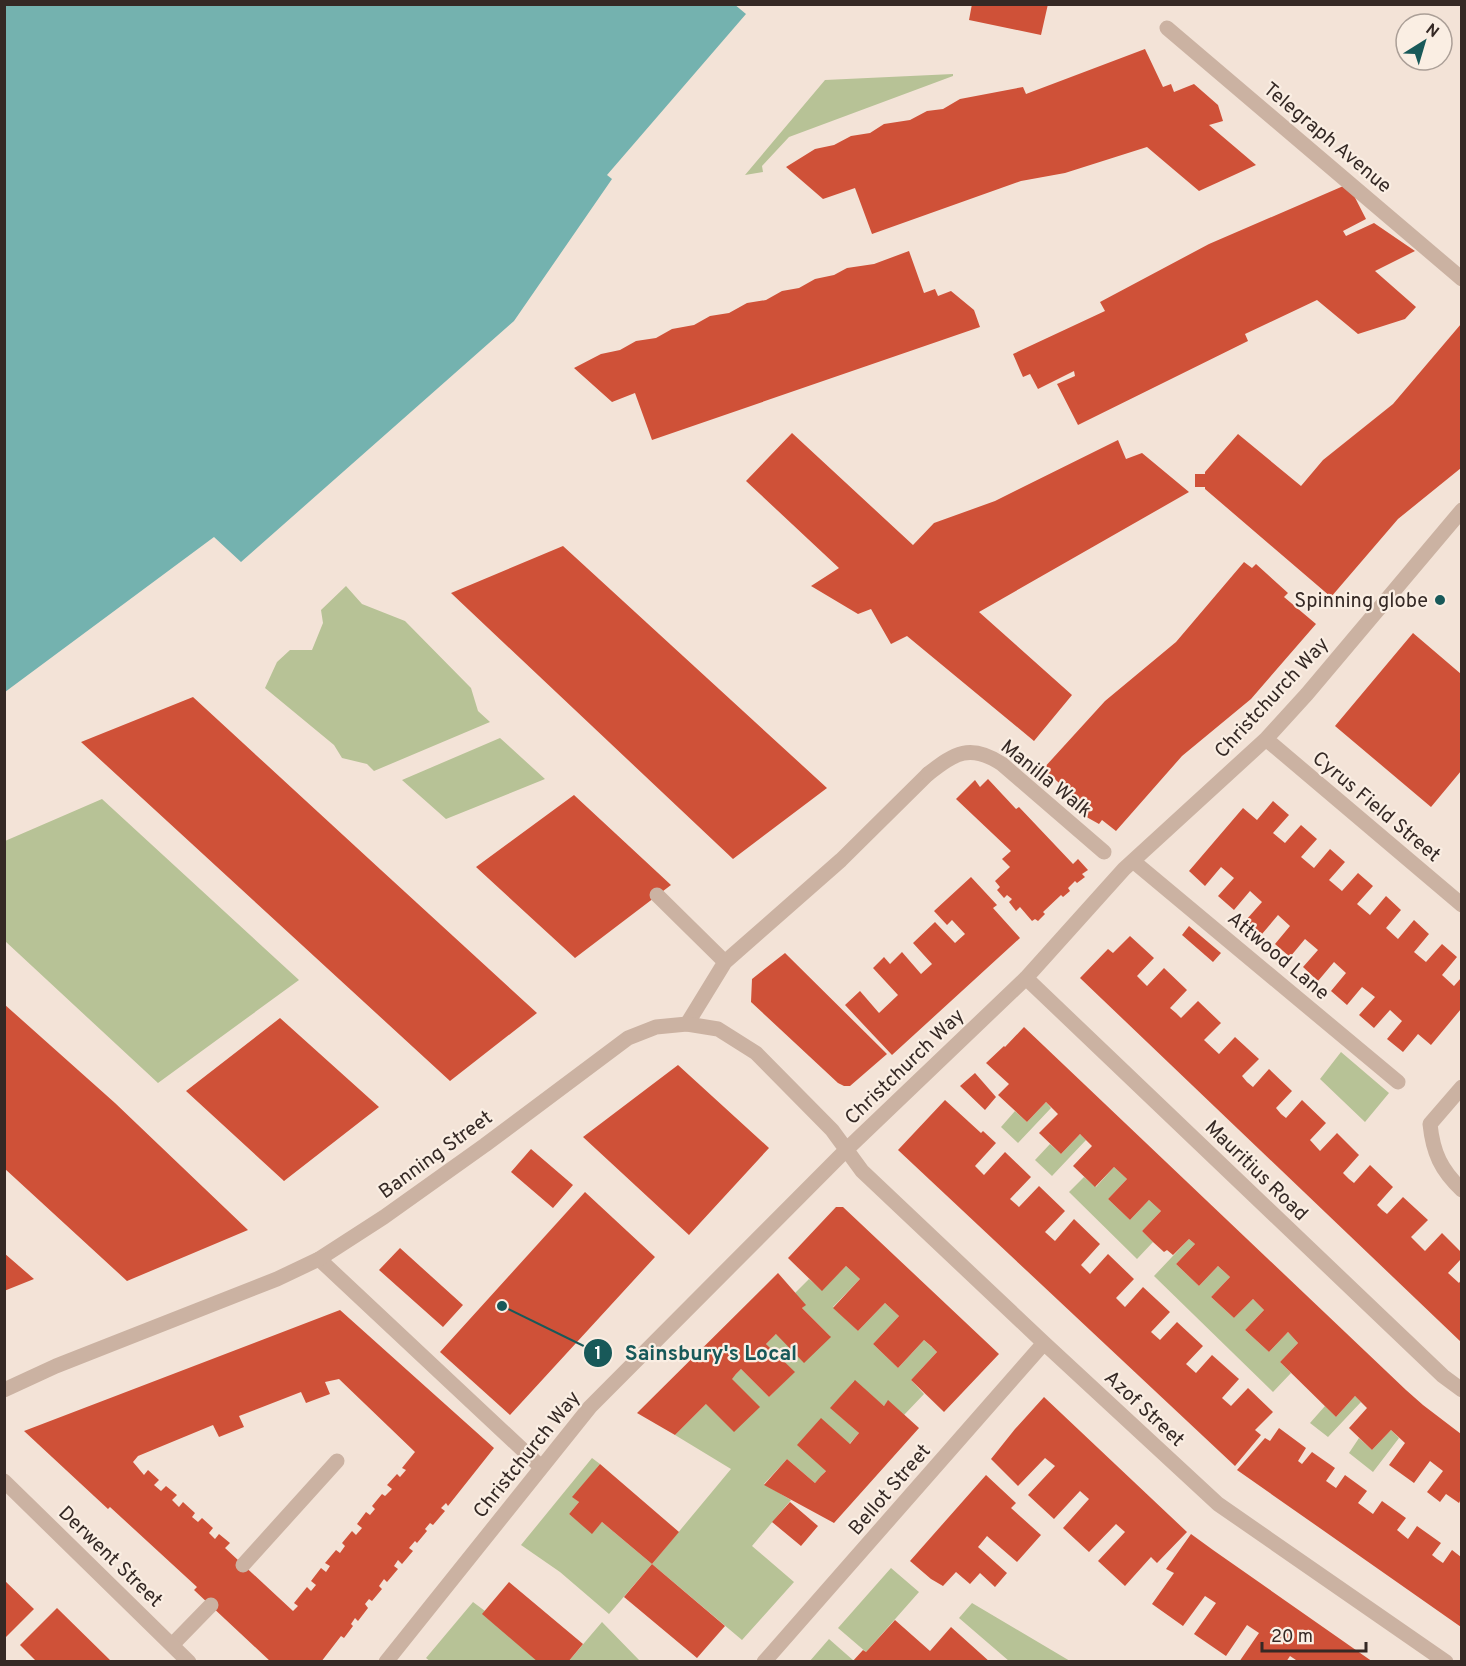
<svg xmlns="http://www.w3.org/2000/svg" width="1466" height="1666" viewBox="0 0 1466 1666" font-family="Overpass,sans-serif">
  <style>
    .green { fill: #b7c296 }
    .water { fill: #74b2af }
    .building { fill: #cf5138; fill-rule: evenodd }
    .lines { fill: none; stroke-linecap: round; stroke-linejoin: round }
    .service { stroke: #cbb2a2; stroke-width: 15 }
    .pedestrian { stroke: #cbb2a2; stroke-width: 15 }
    .minor { stroke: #cbb2a2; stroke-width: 15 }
    .poi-dot { fill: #185959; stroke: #faeee3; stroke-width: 2 }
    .labels { text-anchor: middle; stroke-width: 4.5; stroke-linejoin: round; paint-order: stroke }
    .street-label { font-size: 20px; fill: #352925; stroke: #faeee3 }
    .poi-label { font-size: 20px; fill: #352925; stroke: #faeee3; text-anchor: end }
    .leader { fill: none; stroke: #185959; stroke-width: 2 }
    .callout-dot { fill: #185959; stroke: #faeee3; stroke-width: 2 }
    .mark-label { font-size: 18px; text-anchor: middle; font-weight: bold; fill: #fff }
    .callout-label { font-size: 21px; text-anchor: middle; font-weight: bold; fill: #185959; stroke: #faeee3; stroke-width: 4.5; stroke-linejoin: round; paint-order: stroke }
  </style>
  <rect width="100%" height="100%" fill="#f3e3d7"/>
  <path class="green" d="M953 74V76L789 137 762 166 763 172 745 175 825 80Z
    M346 586 362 604 405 621 471 688 478 711 490 722 374 771 367 764 342 758 334 745 265 688 277 662 290 650H312L323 623 321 610Z
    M500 738 545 779 446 819 402 780Z
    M102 799 299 980 158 1083 5 941V841Z
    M1341 1052 1389 1093 1365 1122 1320 1079Z
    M1046 1102 1051 1108 1018 1143 1001 1127 1015 1111 1027 1122Z
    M1080 1134 1086 1140 1052 1176 1035 1160 1050 1144 1061 1154Z
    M1114 1167 1127 1179 1108 1199 1130 1220 1149 1200 1161 1211 1142 1231 1153 1242 1137 1259 1069 1192 1084 1177 1096 1187Z
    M1189 1239 1195 1244 1176 1264 1199 1286 1218 1266 1230 1277 1211 1297 1234 1318 1253 1299 1264 1310 1245 1330 1269 1352 1288 1332 1298 1343 1280 1362 1291 1373 1273 1392 1154 1276Z
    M846 1266 860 1279 833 1307 858 1331 885 1303 899 1316 873 1344 898 1368 924 1340 937 1352 911 1380 924 1394 904 1415 888 1401 884 1406 854 1381 831 1408 859 1433 815 1483 787 1459 764 1484 791 1500 752 1546 794 1582 742 1640 652 1564 609 1614 560 1572 521 1545 592 1458 600 1464 573 1497 579 1502 569 1514 592 1533 602 1522 652 1564 731 1469 675 1435 741 1369 769 1397 794 1372 766 1344 776 1334 830 1336 802 1308 805 1305 795 1293 809 1279 822 1290Z
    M1355 1396 1361 1402 1328 1437 1310 1423 1325 1406 1336 1417Z
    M1391 1430 1399 1438 1373 1472 1349 1453 1359 1438 1372 1450Z
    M891 1568 919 1592 866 1652 838 1628Z
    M473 1602 485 1611 483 1614 538 1661 431 1662 426 1658Z
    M972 1603 1070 1661H1009L959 1618Z
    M602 1622 640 1661 568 1662Z
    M829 1639 854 1661 809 1662Z"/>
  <path class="water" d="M734 4 746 14 607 175 612 179 514 321 241 562 214 537 5 692V5Z"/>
  <path class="building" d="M972 4H1048L1041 35 969 20Z
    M1145 49 1163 87 1171 84 1174 92 1194 84 1218 105 1223 121 1209 125 1256 165 1199 191 1147 147 1065 173 1021 181 872 234 855 188 823 199 786 167 815 149 834 145 851 136 870 133 884 124 910 120 927 111 943 109 960 99 1023 87 1026 94Z
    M1348 184 1366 219 1343 231 1346 236 1374 223 1415 251 1375 271 1416 307 1405 319 1358 334 1317 300 1245 334 1248 341 1078 425 1057 384 1075 376 1074 371 1038 389 1030 374 1023 377 1013 354 1105 311 1100 302 1209 244Z
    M909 251 924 293 935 289 938 296 951 291 974 310 980 327 652 440 635 393 612 402 574 368 601 354 620 350 636 341 656 338 672 329 694 325 710 316 729 313 747 303 766 300 782 291 799 288 815 279 834 275 847 268 874 264Z
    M1461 324V468L1398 519 1331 597 1205 489V487H1195V474H1205V472L1238 434 1301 486 1323 460 1393 404Z
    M792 433 913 545 934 523 995 501 1118 440 1126 459 1142 453 1189 492 979 612 1072 695 1034 741 907 636 891 644 871 609 858 614 811 586 839 568 746 481Z
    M563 546 827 788 733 859 451 593Z
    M1244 562 1252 568 1256 564 1288 593 1284 597 1316 624 1251 699 1182 756 1116 831 1102 820 1099 824 1074 810 1080 801 1043 769 1105 701 1176 642Z
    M1413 633 1461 674V771L1431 807 1335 726Z
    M193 697 381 870 537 1013 450 1081 81 742Z
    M988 779 1016 809 1019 807 1073 864 1078 859 1088 870 1082 874 1085 877 1077 883 1075 881 1068 888 1070 891 1063 897 1061 895 1043 912 1045 914 1038 921 1035 919 1032 921 1020 907 1016 911 1009 902 1012 899 1007 895 1004 898 997 890 1000 887 995 881 1010 867 1002 859 1011 851 956 799 975 780 980 787Z
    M574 795 671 885 575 958 476 867Z
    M1273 801 1289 815 1273 833 1285 843 1301 825 1317 839 1301 857 1314 868 1330 849 1345 862 1329 880 1342 891 1358 873 1373 886 1357 904 1370 915 1386 896 1401 910 1386 928 1398 939 1414 920 1429 934 1414 952 1426 962 1442 944 1457 957 1442 975 1454 986 1461 978V1009L1431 1045 1418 1034 1403 1052 1387 1039 1402 1021 1390 1010 1374 1028 1359 1015 1375 997 1362 987 1347 1005 1331 991 1346 973 1334 962 1318 981 1303 967 1318 950 1305 939 1290 957 1275 944 1290 926 1278 915 1262 934 1246 920 1262 902 1250 891 1234 910 1218 896 1234 878 1221 867 1205 886 1189 871 1243 808 1257 820Z
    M971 877 997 905 993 908 1020 938 892 1055 845 1005 860 991 879 1013 898 995 873 968 884 957 890 964 902 952 921 974 932 964 913 943 935 922 955 943 965 934 952 920 947 925 934 911Z
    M1189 926 1221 953 1213 962 1182 935Z
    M1130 936 1154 958 1137 976 1147 986 1164 968 1187 990 1170 1008 1176 1013 1181 1018 1198 1001 1221 1023 1204 1040 1219 1054 1235 1037 1259 1059 1242 1076 1247 1082 1253 1087 1269 1069 1292 1091 1276 1108 1281 1114 1286 1118 1302 1100 1326 1123 1310 1140 1320 1151 1337 1133 1359 1155 1343 1173 1349 1179 1354 1183 1370 1165 1393 1187 1377 1205 1382 1210 1387 1214 1403 1197 1428 1220 1411 1237 1425 1251 1442 1233 1461 1252V1259L1448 1273 1459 1283 1461 1280V1342L1080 978 1108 949 1113 953Z
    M785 953 887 1054 850 1086H844L838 1083 751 1002 752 979Z
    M4 1004 115 1103 248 1230 127 1281 4 1168Z
    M280 1018 379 1107 284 1181 186 1091Z
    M1024 1027 1406 1390 1423 1405 1461 1434V1499L1459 1503 1446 1494 1440 1502 1427 1492 1443 1471 1430 1461 1414 1483 1389 1465 1405 1443 1391 1430 1372 1450 1349 1428 1367 1408 1355 1396 1336 1417 1280 1362 1298 1343 1288 1332 1269 1352 1245 1330 1264 1310 1253 1299 1234 1318 1211 1297 1230 1277 1218 1266 1199 1286 1176 1264 1195 1244 1189 1239 1173 1255 1167 1250 1164 1252 1153 1242 1142 1231 1161 1211 1149 1200 1130 1220 1108 1199 1127 1179 1114 1167 1095 1187 1073 1166 1092 1146 1080 1134 1061 1154 1039 1133 1058 1114 1046 1102 1027 1122 998 1095 1009 1084 986 1063 1004 1046 1005 1047Z
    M678 1065 769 1148 689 1235 583 1137Z
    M975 1073 996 1097 985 1110 960 1086Z
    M945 1100 981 1133 983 1131 996 1143 975 1166 984 1175 1005 1152 1031 1177 1010 1199 1019 1207 1039 1186 1065 1211 1045 1232 1055 1241 1074 1219 1100 1244 1081 1265 1090 1274 1108 1254 1134 1279 1116 1298 1125 1307 1143 1287 1170 1312 1151 1332 1160 1340 1177 1322 1203 1346 1186 1364 1196 1373 1212 1355 1239 1379 1222 1398 1231 1406 1248 1388 1273 1412 1255 1430 1261 1435 1235 1466 898 1150Z
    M531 1149 573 1185 553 1208 511 1172Z
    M585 1192 655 1257 510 1415 440 1352Z
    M836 1207H843L999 1354 944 1412 911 1380 937 1352 931 1346 924 1340 898 1368 873 1344 899 1316 885 1303 858 1331 833 1308 860 1279 846 1266 822 1291 788 1258Z
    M400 1248 463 1305 443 1327 379 1270Z
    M4 1253 34 1279 4 1291Z
    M778 1273 806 1305 802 1308 831 1337 804 1363 776 1334 766 1344 795 1372 769 1397 741 1369 736 1374 732 1379 760 1407 734 1432 706 1404 675 1435 637 1413Z
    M340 1310 494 1448 448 1506 446 1503 441 1508 445 1511 433 1525 430 1523 425 1529 427 1531 417 1543 415 1541 409 1548 413 1551 402 1564 398 1560 394 1566 398 1569 387 1582 384 1579 379 1586 382 1589 372 1601 369 1599 365 1604 368 1608 358 1621 355 1618 351 1624 353 1626 344 1638 341 1636 321 1662H271L194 1590 197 1587 110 1507 108 1509 24 1431ZM339 1379 415 1452 402 1468 406 1470 400 1477 397 1474 387 1485 392 1489 385 1496 382 1494 372 1506 375 1509 370 1515 366 1512 357 1524 362 1528 356 1535 352 1531 342 1543 345 1546 340 1553 336 1550 325 1563 330 1566 326 1572 321 1568 311 1581 316 1585 311 1591 307 1587 294 1603 298 1606 293 1611 225 1548 230 1543 219 1534 215 1539 209 1533 213 1528 202 1518 198 1522 192 1517 195 1513 183 1502 179 1507 172 1500 177 1495 166 1486 161 1491 154 1485 159 1480 148 1470 144 1475 133 1462 138 1456 213 1425 219 1437 244 1427 239 1416 301 1392 306 1403 330 1394 325 1382Z
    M855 1380 884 1406 888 1400 919 1428 834 1523 764 1485 787 1459 815 1483 821 1476 826 1471 797 1445 821 1418 850 1444 854 1439 859 1433 830 1408Z
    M1044 1397 1187 1532 1157 1563 1151 1557 1125 1586 1098 1561 1125 1532 1116 1524 1089 1552 1063 1528 1089 1499 1080 1491 1054 1519 1028 1495 1055 1466 1045 1458 1018 1486 991 1459 1015 1429Z
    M1279 1428 1306 1448 1298 1461 1302 1464 1312 1452 1335 1468 1326 1481 1336 1488 1345 1475 1367 1491 1358 1503 1373 1514 1382 1501 1406 1518 1397 1530 1408 1539 1417 1526 1441 1543 1432 1555 1437 1559 1443 1563 1452 1550 1461 1557V1627L1237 1470 1265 1438 1270 1441Z
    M600 1464 679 1532 652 1564 725 1626 697 1658 624 1597 652 1564 602 1522 592 1534 569 1514 579 1502 572 1497Z
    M986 1475 1016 1503 1011 1508 1041 1535 1017 1562 987 1536 983 1541 978 1547 1007 1573 995 1587 980 1573 970 1584 956 1572 943 1586 931 1579 910 1561Z
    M790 1502 818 1526 801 1546 772 1522Z
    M1191 1534 1213 1550 1373 1662H1299L1290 1656 1286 1662H1239L1259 1633 1247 1625 1226 1656 1194 1634 1216 1603 1205 1596 1183 1626 1152 1604 1174 1573 1166 1569Z
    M4 1580 34 1609 4 1639Z
    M509 1582 583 1644 568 1662H538L482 1614Z
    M57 1608 112 1662H37L20 1645Z
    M895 1620 930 1651 951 1627 990 1662H852L863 1650 866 1652Z"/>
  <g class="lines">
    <path class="service" d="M657 895 725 962
      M687 1024 725 962 841 860 928 774
      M1462 1087 1430 1124C1433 1153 1441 1170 1462 1190
      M319 1259 541 1467
      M243 1565 337 1461
      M172 1645 211 1605"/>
    <path class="pedestrian" d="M1167 28 1462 279"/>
    <path class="minor" d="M1266 739 1462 905
      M928 774C955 753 970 743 1002 764L1104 852
      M1133 861 1398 1082
      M1026 978 1443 1376 1462 1390
      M4 1390 56 1366 277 1279 319 1259 384 1217 485 1145 628 1038 656 1027 687 1024 718 1029 756 1053 832 1130 862 1171 1044 1343 1218 1504 1446 1662
      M4 1481 189 1662
      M386 1662 590 1407 846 1150 1026 978 1124 869 1266 739 1307 694 1462 510
      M764 1662 1044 1343"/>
  </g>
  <circle class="poi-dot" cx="1440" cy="600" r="6"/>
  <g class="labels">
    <g class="street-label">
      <text transform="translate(1328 137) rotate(40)" y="7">Telegraph Avenue</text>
      <text transform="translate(1271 697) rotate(-47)" y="7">Christchurch Way</text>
      <text transform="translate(1047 778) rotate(39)" y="7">Manilla Walk</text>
      <text transform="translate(1377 806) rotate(40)" y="7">Cyrus Field Street</text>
      <text transform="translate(1279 955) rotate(40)" y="7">Attwood Lane</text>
      <text transform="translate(904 1066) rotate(-44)" y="7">Christchurch Way</text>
      <text transform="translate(435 1154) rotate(-36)" y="7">Banning Street</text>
      <text transform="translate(1257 1170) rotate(44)" y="7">Mauritius Road</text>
      <text transform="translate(1145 1408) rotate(43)" y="7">Azof Street</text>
      <text transform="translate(526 1454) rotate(-51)" y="7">Christchurch Way</text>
      <text transform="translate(889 1489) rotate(-49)" y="7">Bellot Street</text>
      <text transform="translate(111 1556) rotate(44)" y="7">Derwent Street</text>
    </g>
    <g class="poi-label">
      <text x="1428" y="607">Spinning globe</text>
    </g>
  </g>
  <path class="leader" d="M502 1306L598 1353"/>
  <g class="callout-dot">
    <circle cx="502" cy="1306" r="6"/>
    <circle cx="598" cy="1353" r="15"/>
  </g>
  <g class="mark-label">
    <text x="598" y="1359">1</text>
  </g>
  <g class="callout-label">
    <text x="711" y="1360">Sainsbury's Local</text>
  </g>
  <rect width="1466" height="1666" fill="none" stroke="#352925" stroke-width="12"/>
  <g transform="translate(1424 42) rotate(37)"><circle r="28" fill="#faeee3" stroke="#ab9f97" stroke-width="1.5"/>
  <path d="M0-4.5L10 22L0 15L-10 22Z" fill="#185959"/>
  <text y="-9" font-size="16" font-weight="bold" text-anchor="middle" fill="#352925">N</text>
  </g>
  <path d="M1262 1642v9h104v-9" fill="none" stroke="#352925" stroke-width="3"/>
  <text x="1271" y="1642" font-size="18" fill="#352925" stroke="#faeee3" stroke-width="4.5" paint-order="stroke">20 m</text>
</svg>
